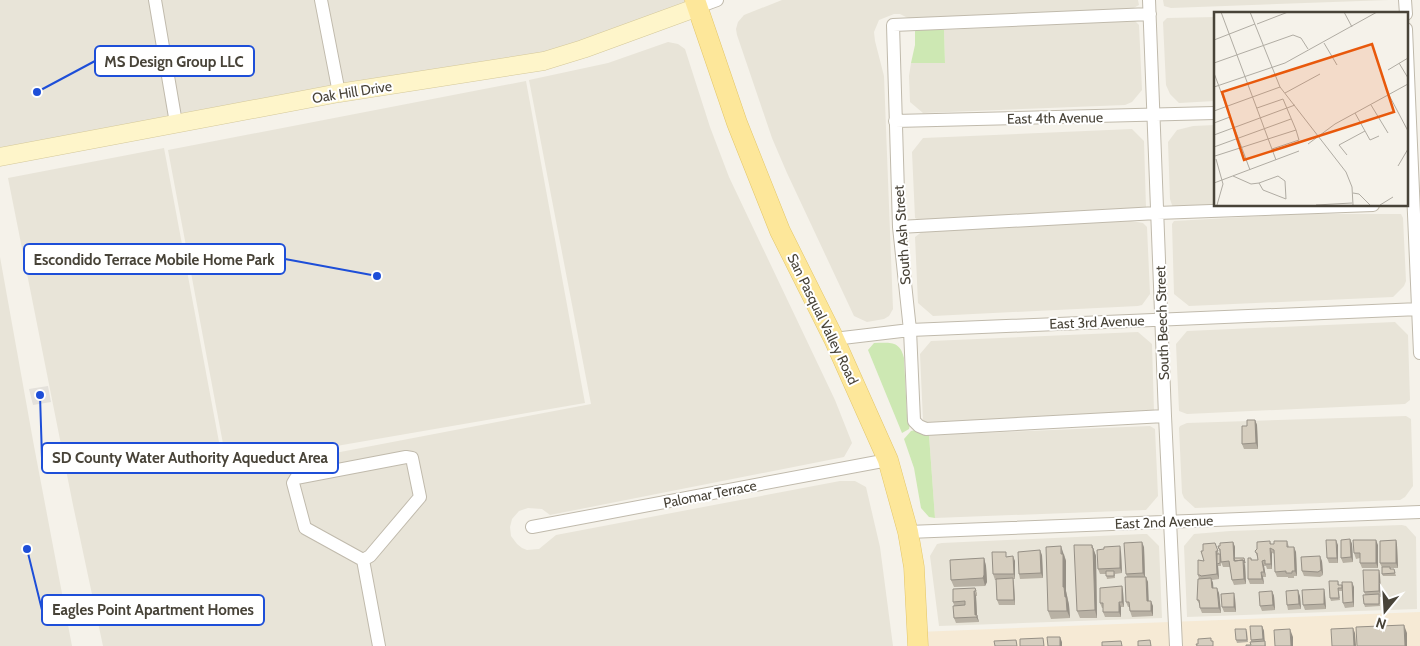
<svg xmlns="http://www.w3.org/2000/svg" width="1420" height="646" viewBox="0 0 1420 646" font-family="Cabin,sans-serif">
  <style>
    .residential { fill: #e8e4d8 }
    .commercial { fill: #f6ead5 }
    .industrial { fill: #e4e1db }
    .green { fill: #cde8b3 }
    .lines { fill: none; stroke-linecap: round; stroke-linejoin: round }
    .street-casing { stroke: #c0baac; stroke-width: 14 }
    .secondary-casing { stroke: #d4c89a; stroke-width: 19 }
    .primary-casing { stroke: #e3c669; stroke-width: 21 }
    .street { stroke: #fff; stroke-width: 12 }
    .secondary { stroke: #fef5ca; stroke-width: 18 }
    .primary { stroke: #fde79a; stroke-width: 20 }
    .wall { fill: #b8b1a4 }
    .shaded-wall { fill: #969086 }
    .building { fill: #d6cebf; stroke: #969086 }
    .labels { text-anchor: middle; stroke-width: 4; stroke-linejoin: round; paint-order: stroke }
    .street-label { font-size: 14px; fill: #484338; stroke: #fff }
    .inset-road { fill: none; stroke: #b0aca3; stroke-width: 1 }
    .view { fill: #e8590c; fill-opacity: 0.15; stroke: #e8590c; stroke-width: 2.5 }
    .inset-edge { fill: none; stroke: #484338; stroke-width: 2.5 }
    .leader { fill: none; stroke: #1d4ed8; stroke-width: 2 }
    .callout-dot { fill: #1d4ed8; stroke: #fff; stroke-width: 2 }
    .callout { fill: #fff; stroke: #1d4ed8; stroke-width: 2 }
    .callout-label { font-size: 15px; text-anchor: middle; font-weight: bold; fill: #484338 }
  </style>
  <rect width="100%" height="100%" fill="#f5f2ea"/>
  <path class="residential" d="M0 0H717L583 49 0 157Z
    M782 0H1138L1139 5 1130 10 910 19 900 14H894L879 20 874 32 875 41 884 76 893 309 889 316 884 319 867 322 854 316 787 173 772 138 737 35 736 29 738 22 744 15Z
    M1163 0H1389L1171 8 1164 6Z
    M1389 11 1395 14H1295Z
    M1215 17V101L1179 103 1170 94 1166 85 1163 22 1167 18Z
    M1135 21 1139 25 1142 90 1132 102 1125 105 923 113 910 102 909 76 911 63H945L944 30Z
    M668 42 678 44 685 49 710 127 729 177 835 400 852 443 844 457 550 515 542 509 528 508 519 511 512 519 510 527 511 536 517 544 522 548 527 550 539 549 556 535 840 481H855L866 487 880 547 893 646H103L73 505 8 178 164 148 225 474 591 404 529 80 608 63Z
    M526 81 585 403 227 465 168 150Z
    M1215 125V205L1173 208 1170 199 1168 142 1177 130 1193 126Z
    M1132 129 1144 141 1146 208 920 221 915 218 912 152 923 138Z
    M1299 214H1401L1403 218 1406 281 1404 286 1393 297 1189 306 1174 294 1172 224 1174 221Z
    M1131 221 1143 223 1147 227 1150 294 1142 305 1138 306 933 316 918 303 915 237 923 231Z
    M0 257 34 446 72 646H0Z
    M1395 322 1408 335 1410 400 1405 404 1187 414 1179 411 1176 344 1187 331Z
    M1138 332 1152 344 1154 412 927 424 923 421 920 354 931 341Z
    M1406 416 1411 419 1413 486 1405 497 1400 500 1195 508 1184 498 1182 493 1179 428 1180 426 1187 423Z
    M1150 426 1155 429 1158 496 1146 510 935 518 929 435Z
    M1402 525 1406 526 1416 537 1417 609 1187 617 1184 546 1194 534 1230 531Z
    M1143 534H1147L1159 546 1162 618 939 626 930 556 937 544 942 543Z"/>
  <path class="commercial" d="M1420 612V646H918V632Z"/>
  <path class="industrial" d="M48 386 51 402 33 405 29 389Z"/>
  <path class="green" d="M915 30H944L945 63H911L915 45Z
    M874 343C889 343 900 340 904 358L907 415 910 424 909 429 902 433 868 350Z
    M915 430 929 435 935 518 929 517 921 508 914 468 904 439 911 431Z"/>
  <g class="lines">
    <g class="street-casing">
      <path id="street" d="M155 0 176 123
        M321 0 339 93
        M1149 0 1165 416 1176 646
        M1405 0 1406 14
        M698 7 717 0
        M1150 14 893 25 899 227 910 330 914 421 919 426 926 429 1165 416
        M1406 29 1420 353
        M895 121 1215 113
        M899 227 1157 213 1373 205
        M834 339 910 330 1420 309
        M406 457 412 458 420 497 370 556 363 560 305 528 293 483 296 478Z
        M532 527 888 460
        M908 532 1420 512
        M363 560 379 646"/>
    </g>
    <g class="secondary-casing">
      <path id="secondary" d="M0 157 339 93 544 61 583 49 698 7"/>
    </g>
    <g class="primary-casing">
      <path id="primary" d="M695 0 737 123 780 231 834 339 888 460 908 532 914 567 918 646"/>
    </g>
    <use href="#street" class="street"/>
    <use href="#secondary" class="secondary"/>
    <use href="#primary" class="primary"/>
  </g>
  <path class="wall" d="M1255 420 1257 425 1258 449H1244L1242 444 1247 426Z
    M1350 539 1352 544 1353 562 1343 563 1341 558Z
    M1388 540H1396L1397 545 1398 568H1391V569H1394L1396 576H1383L1382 574V568L1380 563Z
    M1270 541 1271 544H1274L1287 541 1289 547 1296 552 1297 576H1294V578H1288V577H1277L1275 572V554L1272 553V569H1267L1266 566H1264L1266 577H1263L1264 584H1250L1248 579 1251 558 1252 560H1258L1256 553Z
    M1233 542 1235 547V558L1245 560 1246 584 1234 585 1232 580 1230 567H1223L1221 562 1220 554 1219 549 1220 546Z
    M1215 543 1219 554 1221 556V566H1218L1219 579 1212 580 1213 583V588L1219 593 1221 613H1202L1200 608V605L1197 600 1199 579 1198 575 1204 561 1203 551Z
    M1092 545 1096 556 1097 618H1080L1077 611Z
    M1338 545V563H1329L1327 558Z
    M1378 545V568H1362L1360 563V558L1356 559 1354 553Z
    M1144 547 1145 577 1148 582V601L1153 606V616L1132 617 1130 611V607H1128L1126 602 1127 577 1126 574Z
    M1121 552 1122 573 1115 574V578L1107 579 1106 574H1100L1098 569Z
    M1064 554 1066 561V591L1069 605 1070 618 1051 619 1048 611Z
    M1042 555 1043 578 1020 579 1019 574Z
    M1008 556 1015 561V579H1013L1014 584 1015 605H999L997 600 996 580H995L993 574Z
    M984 558 986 566 987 582 985 586 954 587 951 580Z
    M1322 561 1323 575 1320 577 1304 576 1302 571Z
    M1380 575 1381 597H1380V606L1365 607 1364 604 1365 594 1364 592Z
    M1338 581 1339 585 1354 587V607L1345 608 1343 603 1342 591H1339L1340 600 1331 601 1330 598Z
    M1122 586 1123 591 1124 607H1121V617H1105L1103 612V608H1102L1100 603Z
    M975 588 977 593V596H976L977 615 979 622 956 623 954 618V605L953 602Z
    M1324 589 1325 595 1326 609 1305 610 1303 605Z
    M1272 591 1274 596 1275 610 1262 611 1260 606Z
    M1300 596 1301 609 1288 610 1287 605Z
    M1235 598 1236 612H1224L1222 607Z
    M1262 626 1264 631V642L1265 641 1266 646H1246L1251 645V640Z
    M1247 631 1248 642 1237 643 1236 640Z"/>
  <path class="shaded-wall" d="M1255 420 1257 425 1258 449 1256 443Z
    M1350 539 1352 544 1353 562 1351 557Z
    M1336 540 1338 545V563L1337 558Z
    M1376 540 1378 545V568L1376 563Z
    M1396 540 1397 545 1398 568 1396 563Z
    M1142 542 1144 547 1145 578 1143 573Z
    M1233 542 1235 547V564L1234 561Z
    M1092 545 1096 556 1097 618 1095 610Z
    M1061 546 1066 561V591L1069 605 1070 618 1067 611 1063 587Z
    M1120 546 1121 552 1122 573 1120 568Z
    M1294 547 1296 552 1297 576 1295 571Z
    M1270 548 1272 553V569L1271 564Z
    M1040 550 1042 555 1043 578 1041 573Z
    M1216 551 1218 556 1217 564 1218 566 1219 579 1217 574Z
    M1013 556 1015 561V579L1014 574Z
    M1320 556 1322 561 1323 575 1321 570Z
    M984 558 986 566 987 582 985 586 983 578Z
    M1243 560 1245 566 1246 584 1244 579Z
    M1262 561 1264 566 1266 577 1264 572Z
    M1379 570 1380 575 1381 597 1379 591Z
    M1261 572 1263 577 1264 584 1262 579Z
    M1146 577 1148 582 1149 606 1147 601Z
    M1013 578 1014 584 1015 605 1014 600Z
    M1211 578 1213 583 1214 594 1212 588Z
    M1352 582 1354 587V607L1353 602Z
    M1122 586 1123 591 1124 607 1122 602Z
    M1217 588 1219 593 1221 613 1219 608Z
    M1324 589 1325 595 1326 609 1324 604Z
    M1298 590 1300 596 1301 609 1299 604Z
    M974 591 976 596 977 615 979 622 975 615Z
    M1272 591 1274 596 1275 610 1273 605Z
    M1234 593 1235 598 1236 612 1234 607Z
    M1151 601 1153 606V616L1151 611Z
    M1119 602 1121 607V617L1119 612Z
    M1404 625 1407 633V646H1405Z
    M1262 626 1264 631 1265 644 1263 639Z
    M1353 628 1355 633 1356 646H1354Z
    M1290 629 1293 637V646H1291Z
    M1060 637 1062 642V646H1060Z"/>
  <path class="building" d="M1247 420H1255L1256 443 1242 444V426H1247Z
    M1350 539 1351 557 1341 558V540Z
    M1326 540H1336L1337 558H1327Z
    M1353 540H1376V563H1360V553H1354Z
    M1396 540V563H1380V541Z
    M1270 541V544H1274V541H1287V547H1294L1295 571H1292V573H1286V571L1275 572 1274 550 1270 548 1271 564H1265V560L1262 561 1264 572H1261L1262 579H1248V558H1251V560H1258L1257 553H1256L1255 551 1257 549V542Z
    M1142 542 1143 573 1126 574 1124 543Z
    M1233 542 1234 561 1243 560 1244 579 1232 580 1229 561 1221 562 1220 549H1219L1218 546H1220V543Z
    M1215 543 1218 551H1216L1217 574 1201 576 1200 575H1198V560L1204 561 1201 551H1203V544Z
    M1074 545H1092V548H1093L1095 610 1077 611Z
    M1061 546V554H1063V587H1064L1065 597H1066L1067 611H1048L1046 547Z
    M1120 546V568L1098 569 1097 550 1104 549V547Z
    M1040 550 1041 573 1019 574 1018 552Z
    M992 552H1006V557L1013 556 1014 574H993Z
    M1217 554H1220V563L1217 564Z
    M1320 556 1321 570 1318 572 1302 571 1301 557Z
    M984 558V575L983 578 951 580 950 560Z
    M1234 558H1244L1245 563 1243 560 1235 561Z
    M1382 567H1390V569H1394L1395 573 1382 574Z
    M1363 570H1379V591L1364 592Z
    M1106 571H1114V576H1106Z
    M1125 577H1146L1147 601H1151V611H1130L1129 602H1126Z
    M1013 578 1014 600H997L996 579Z
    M1211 578 1212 588H1217L1219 608H1200L1199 600H1197L1198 579Z
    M1329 581H1338V585H1342V588H1338L1339 598H1330Z
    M1342 582H1352L1353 602 1343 603Z
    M1122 586V602H1119V612H1103V603H1100V588Z
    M975 588 976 591H974L975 615H977V617L954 618 953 606 965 605V601L953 602V589Z
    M1324 589V604L1303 605 1302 590Z
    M1298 590 1299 604 1287 605 1286 591Z
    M1272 591 1273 605 1260 606 1259 592Z
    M1234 593V607H1222L1221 594Z
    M1379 594V604H1364L1363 595Z
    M1404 625 1405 646H1357L1356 627Z
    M1250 626H1262L1263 639 1251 640Z
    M1353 628 1354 646H1332L1331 629Z
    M1235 629H1246L1247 640H1236Z
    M1290 629 1291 646H1275L1274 630Z
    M1047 637H1060V646H1048Z
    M1043 638 1044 646H1020V639Z
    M1211 638V641H1213V646H1197L1196 644H1198V639Z
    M1016 640 1017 646H995L994 641Z
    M1150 640 1151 646H1138V641Z
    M1121 641 1122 646H1102V642Z
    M1265 641V646H1246V645H1251L1250 642Z"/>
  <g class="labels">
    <g class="street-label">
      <text transform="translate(352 92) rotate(-9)" y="5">Oak Hill Drive</text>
      <text transform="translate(1055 118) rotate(-1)" y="5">East 4th Avenue</text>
      <text transform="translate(902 235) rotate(-94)" y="5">South Ash Street</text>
      <text transform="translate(823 319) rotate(64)" y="5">San Pasqual Valley Road</text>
      <text transform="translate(1097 322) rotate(-2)" y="5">East 3rd Avenue</text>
      <text transform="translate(1162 323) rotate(-92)" y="5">South Beech Street</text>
      <text transform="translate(710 494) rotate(-11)" y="5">Palomar Terrace</text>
      <text transform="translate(1164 522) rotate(-2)" y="5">East 2nd Avenue</text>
    </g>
  </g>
  <g transform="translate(1214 12)">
    <rect width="194" height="194" fill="#f5f2ea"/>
    <path class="inset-road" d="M7 0 62 148M36 0 66 75 132 160 138 175 139 193M130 0 138 15M43 12 74 0M0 28 41 12M110 31 123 53M0 51 79 23 87 26 94 37M185 51 194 66M174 58 194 46M0 61 36 158M0 75 71 51 163 0M71 81 106 62M175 83 194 119M157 93 174 121M43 96 69 87 82 118 85 128 58 137M0 99 66 75M141 101 156 128 165 124M0 111 16 105M0 123 81 93M94 132 121 112 194 72M0 135 77 107M133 143 125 133 151 119M1 144 82 118M2 147 9 172 3 193M184 154 194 137M19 164 37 172 45 171M64 164 71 169 72 187 49 178 45 171ZM0 171 85 139M139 181 145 182 156 193M102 193 138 191M166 193 179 185"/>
    <path class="view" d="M158 32 180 100 30 148 8 80Z"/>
    <rect width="194" height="194" class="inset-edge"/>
  </g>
  <path class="leader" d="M37 92L95 61M377 276L285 259M40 395L42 458M27 549L42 610"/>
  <g class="callout-dot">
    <circle cx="37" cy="92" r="5"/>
    <circle cx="377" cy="276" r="5"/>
    <circle cx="40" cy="395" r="5"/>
    <circle cx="27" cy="549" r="5"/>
  </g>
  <g class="callout">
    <rect x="95" y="46" width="159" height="30" rx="5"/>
    <rect x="24" y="244" width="261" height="30" rx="5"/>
    <rect x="42" y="443" width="296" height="30" rx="5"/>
    <rect x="42" y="595" width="222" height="30" rx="5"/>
  </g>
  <g class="callout-label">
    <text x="174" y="67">MS Design Group LLC</text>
    <text x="154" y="265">Escondido Terrace Mobile Home Park</text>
    <text x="190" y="463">SD County Water Authority Aqueduct Area</text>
    <text x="153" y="615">Eagles Point Apartment Homes</text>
  </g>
  <g transform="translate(1385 611) rotate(198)" stroke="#ffffff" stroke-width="4" paint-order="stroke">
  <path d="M0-4L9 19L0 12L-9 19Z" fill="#484338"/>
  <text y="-8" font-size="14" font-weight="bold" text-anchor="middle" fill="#484338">N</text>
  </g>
</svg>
